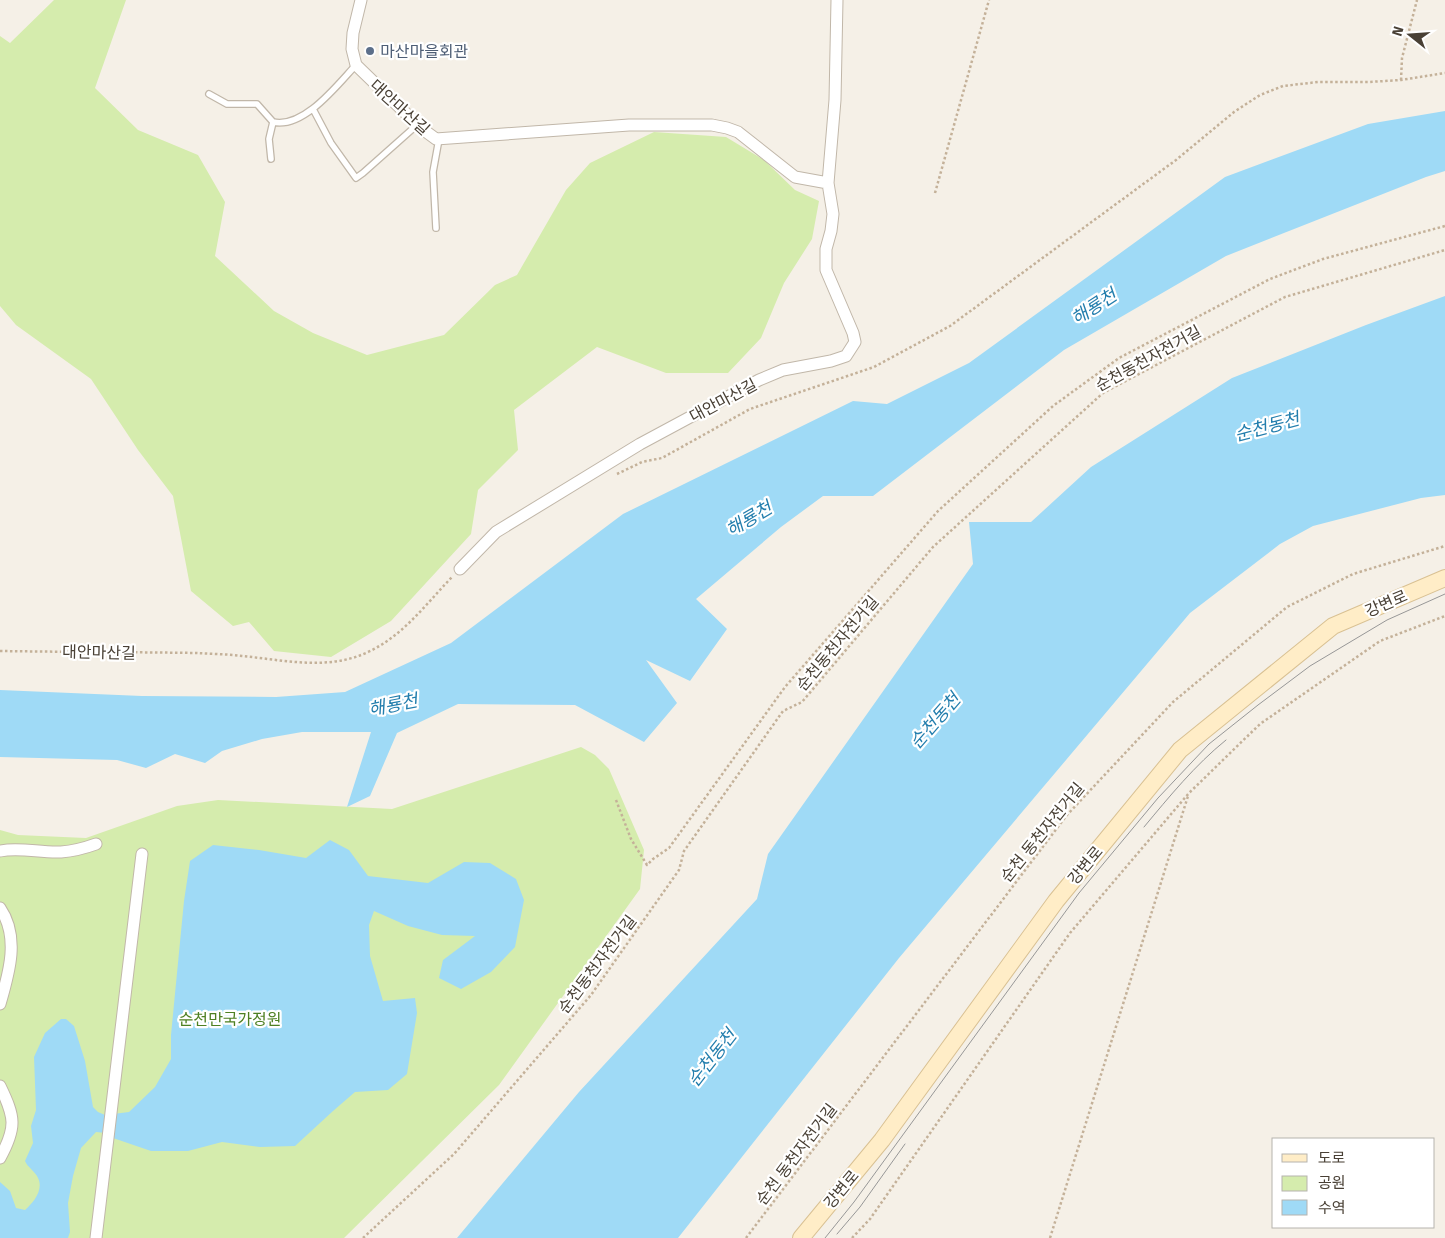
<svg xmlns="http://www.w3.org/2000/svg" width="1445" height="1238" viewBox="0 0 1445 1238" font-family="'Fira Sans','Noto Sans KR',sans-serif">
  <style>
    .green { fill: #d5ecad }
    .water { fill: #9fdaf6 }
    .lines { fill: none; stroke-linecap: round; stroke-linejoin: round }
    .lane-casing { stroke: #c1b7a9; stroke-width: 8 }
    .street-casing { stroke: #c1b7a9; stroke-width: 13 }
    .secondary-casing { stroke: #d9c193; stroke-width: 18 }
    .path { stroke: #c4b199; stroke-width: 2.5; stroke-dasharray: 2.5 2.5; stroke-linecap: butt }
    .lane { stroke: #fff; stroke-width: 5.5 }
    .street { stroke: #fff; stroke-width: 11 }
    .secondary { stroke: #ffedc7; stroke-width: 16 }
    .tram { stroke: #979797; stroke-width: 1 }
    .service-dot { fill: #5c6f8a; stroke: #fff; stroke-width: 2 }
    .labels { text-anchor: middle; stroke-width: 4.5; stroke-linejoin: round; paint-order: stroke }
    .service-label { font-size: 16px; fill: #4e5e75; stroke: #fff; text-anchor: start }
    .street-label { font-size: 16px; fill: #494035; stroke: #fff }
    .park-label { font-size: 16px; fill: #4e8023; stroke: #fff }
    .water-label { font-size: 18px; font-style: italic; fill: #237ead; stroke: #fff }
  </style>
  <rect width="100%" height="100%" fill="#f5f0e7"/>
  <path class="green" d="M54 0H126L95 88 138 130 198 155 225 202 215 256 274 311 313 333 367 355 444 335 495 285 517 275 566 190 590 163 654 132 726 137 764 160 795 190 819 201 812 239 784 283 761 338 728 373H666L597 347 514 410 518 450 478 490 471 534 391 621 331 657 274 651 249 622 233 626 191 591 173 496 138 450 91 379 16 325 0 306V36L10 43Z
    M581 747 595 755 609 769 644 850 640 889 499 1085 344 1238H0V830L18 835 86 838 177 806 218 800 392 809Z"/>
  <path class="water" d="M1445 111V171L1426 177 1226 256 1064 350 873 496H823L781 527 696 599 727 629 690 681 646 660 677 703 644 742 575 705 458 704 397 733 370 796 347 807 371 732H302L262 739 222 751 205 763 175 754 146 768 117 760 0 757V690L142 696 276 697 345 692 451 643 623 514 853 401 887 404 969 363 1225 177 1368 124Z
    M1445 296V495L1421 498 1313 526 1280 544 1190 613 899 958 678 1238H457L579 1092 757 899 768 854 973 564 969 522H1031L1091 467 1232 378 1366 325Z
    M330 840 349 850 368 876 428 883 464 862 490 863 516 879 524 900 515 947 491 972 461 989 439 978 443 960 475 936 442 935 408 926 374 911 369 925 370 956 383 1001 415 998 417 1013 407 1074 388 1090 355 1092 333 1111 295 1146 260 1147 222 1142 188 1151H151L113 1138 106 1133 96 1132 81 1148 73 1176 68 1203 70 1232 68 1238H0V1182L10 1191 16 1208 25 1210C33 1203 44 1190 38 1178 35 1171 28 1168 25 1161L33 1143 31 1126 36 1110 34 1057 45 1033 61 1019H66L74 1026 85 1061 93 1107 98 1112 105 1115 129 1112 155 1087 171 1059V1035L184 901 190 861 213 845 259 850 306 858Z"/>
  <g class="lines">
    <g class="lane-casing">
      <path id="lane" d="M209 94 227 104H257L273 122C304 129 338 84 356 65
        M313 109 331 143 356 178 363 173 417 125
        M271 159 269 139 273 122
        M436 228 433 172 439 139"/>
    </g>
    <g class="street-casing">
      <path id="street" d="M361 0 353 33 352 49 356 65 421 128 436 139 629 125H712L727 128 738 132 795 177 828 183
        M460 569 496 532 640 444 759 380 783 370 831 361 846 356 855 342 853 333 826 270V249L831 231 833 214 828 183 835 100 837 0
        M0 851C20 847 40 853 61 852 73 851 85 848 96 844
        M0 908C20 937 9 973 0 1004
        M0 1086C15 1117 17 1127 0 1158
        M96 1238 142 854"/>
    </g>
    <g class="secondary-casing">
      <path id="secondary" d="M801 1238 882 1140 1056 901 1180 750 1333 626 1445 578"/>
    </g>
    <path class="path" d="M1401 80 1402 58 1417 0
      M935 193 989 0
      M617 474 642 462 662 458 750 409 874 367 950 326 1176 160 1234 112 1260 95 1283 86 1318 82H1369L1401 80 1445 73
      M0 651C65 652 131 652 197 653 211 654 227 654 242 656 284 660 328 671 368 652 403 636 426 604 452 577
      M616 800 631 839 647 865 653 859 669 848 785 687 938 511 1053 406 1119 358 1270 279 1323 259 1445 226
      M363 1238 454 1154 591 995 679 870 684 851 783 711 802 702 933 547 1103 393 1285 297 1445 250
      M746 1238 1067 815 1173 702 1287 607 1353 574 1445 546
      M852 1238 870 1219 1070 933 1189 793 1260 724 1380 641 1445 616
      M1050 1238 1188 796"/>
    <use href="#lane" class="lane"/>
    <use href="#street" class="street"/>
    <use href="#secondary" class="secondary"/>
    <path class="tram" d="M1144 827C1169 797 1195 765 1226 740
      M837 1234 860 1207 905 1144
      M825 1238 854 1202 1079 893 1158 798 1209 744 1258 705 1310 666 1387 620 1445 594"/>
  </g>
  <circle class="service-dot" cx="370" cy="51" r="5"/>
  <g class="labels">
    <g class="service-label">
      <text x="380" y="57">마산마을회관</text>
    </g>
    <g class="street-label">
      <text transform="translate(400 107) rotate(42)" y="6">대안마산길</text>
      <text transform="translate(1148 358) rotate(-29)" y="6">순천동천자전거길</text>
      <text transform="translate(723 400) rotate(-28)" y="6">대안마산길</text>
      <text transform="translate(1386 603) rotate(-23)" y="6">강변로</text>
      <text transform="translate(837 643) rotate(-50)" y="6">순천동천자전거길</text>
      <text transform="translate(99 652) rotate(1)" y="6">대안마산길</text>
      <text transform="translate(1042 832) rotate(-51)" y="6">순천 동천자전거길</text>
      <text transform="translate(1085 865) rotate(-50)" y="6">강변로</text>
      <text transform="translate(597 964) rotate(-53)" y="6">순천동천자전거길</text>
      <text transform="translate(796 1154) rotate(-53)" y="6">순천 동천자전거길</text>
      <text transform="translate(841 1189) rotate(-50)" y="6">강변로</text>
    </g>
    <g class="park-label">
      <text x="230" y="1025">순천만국가정원</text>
    </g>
    <g class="water-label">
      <text transform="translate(1094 307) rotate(-33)" y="6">해룡천</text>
      <text transform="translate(1267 427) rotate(-15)" y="6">순천동천</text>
      <text transform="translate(749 519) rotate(-31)" y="6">해룡천</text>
      <text transform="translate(393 705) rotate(-11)" y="6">해룡천</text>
      <text transform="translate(935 721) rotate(-49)" y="6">순천동천</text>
      <text transform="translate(712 1058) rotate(-52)" y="6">순천동천</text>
    </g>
  </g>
  <rect x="1272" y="1138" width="162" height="90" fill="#ffffff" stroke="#b6b3ae"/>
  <rect x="1282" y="1154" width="25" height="8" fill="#ffedc7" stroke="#b6b3ae"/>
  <text x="1318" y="1163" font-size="15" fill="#494035">도로</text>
  <rect x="1282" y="1176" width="25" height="15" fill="#d5ecad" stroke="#b6b3ae"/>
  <text x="1318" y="1188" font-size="15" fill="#494035">공원</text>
  <rect x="1282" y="1200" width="25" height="15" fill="#9fdaf6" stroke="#b6b3ae"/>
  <text x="1318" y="1213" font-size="15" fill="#494035">수역</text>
  <g transform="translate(1410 35) rotate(287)" stroke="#ffffff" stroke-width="4" paint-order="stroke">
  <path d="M0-4L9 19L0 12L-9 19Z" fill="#494035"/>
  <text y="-8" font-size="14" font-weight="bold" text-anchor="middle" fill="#494035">N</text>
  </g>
</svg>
